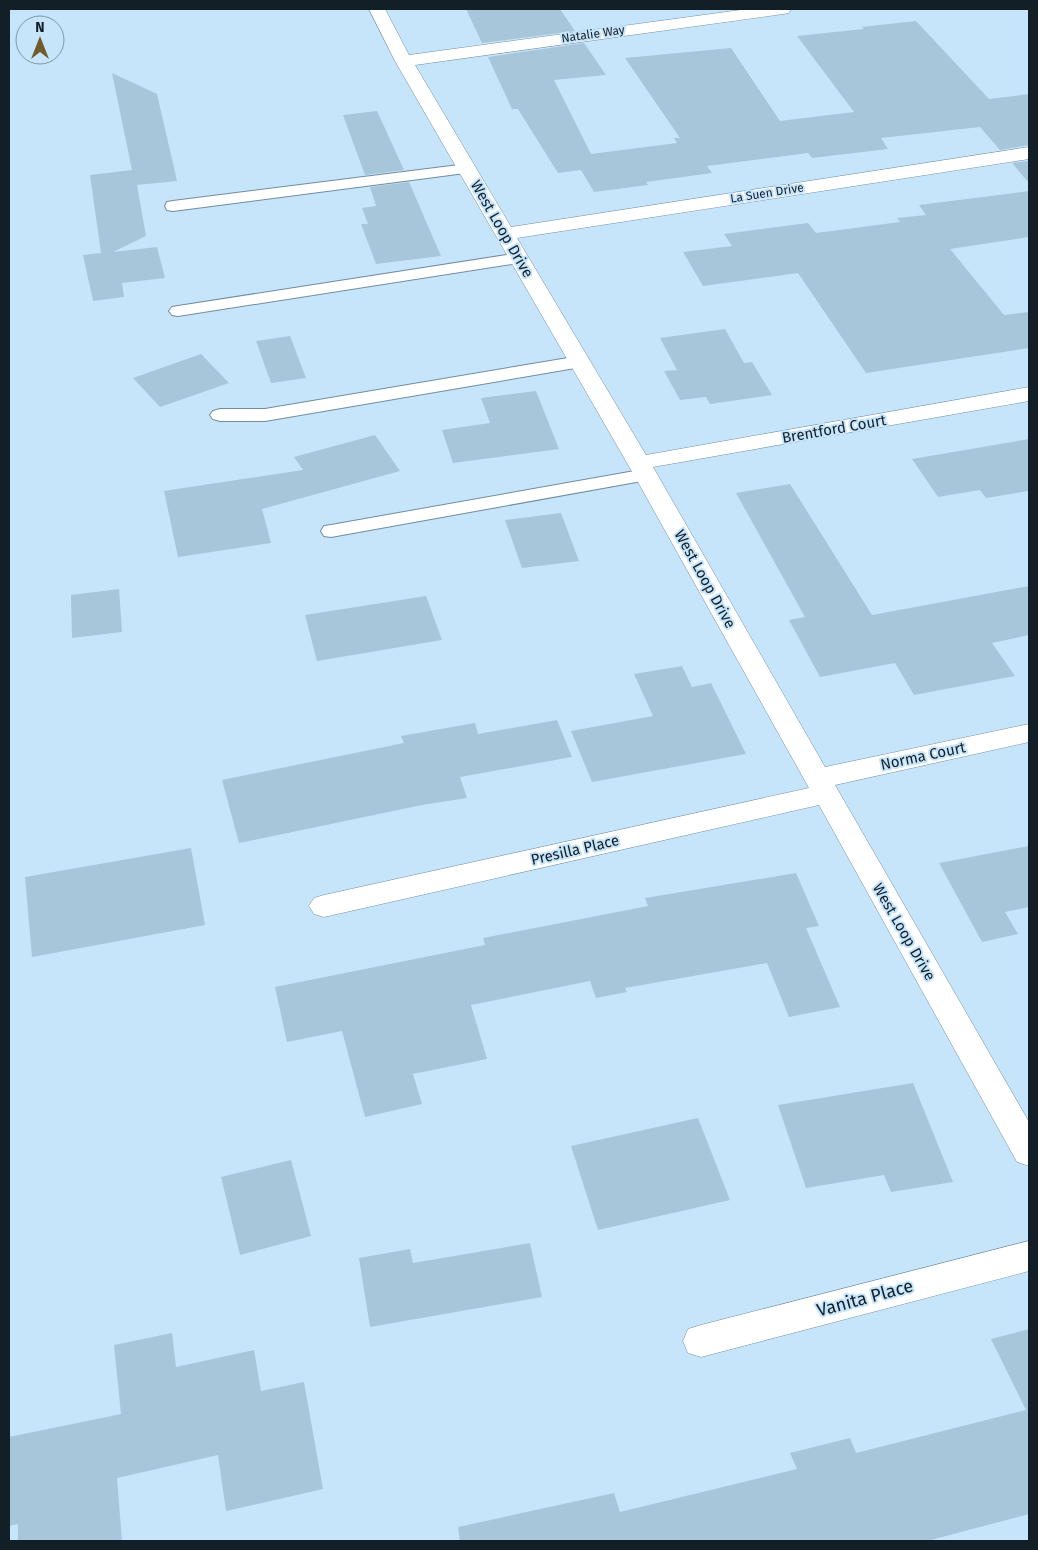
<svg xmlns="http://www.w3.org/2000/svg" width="1038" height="1550" viewBox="0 0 1038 1550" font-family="'Fira Sans',sans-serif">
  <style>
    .building { fill: #a7c6da }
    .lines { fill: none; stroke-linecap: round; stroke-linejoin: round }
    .lane-casing { stroke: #708da0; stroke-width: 2 }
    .street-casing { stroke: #708da0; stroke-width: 1 }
    .lane { fill: #fff; fill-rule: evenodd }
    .street { fill: #fff; fill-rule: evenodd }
    .labels { text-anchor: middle; stroke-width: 4; stroke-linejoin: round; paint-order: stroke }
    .far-street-label { font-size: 12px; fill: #131f27; stroke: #c6e5fb }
    .street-label { font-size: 15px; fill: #131f27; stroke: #c6e5fb }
    .near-street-label { font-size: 18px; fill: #131f27; stroke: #c6e5fb }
  </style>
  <rect width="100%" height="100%" fill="#c6e5fb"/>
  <path class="building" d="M466 9H560L575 31 482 43Z
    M916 21 989 99 1029 94V145L1000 150 980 127 881 138 888 149 812 158 808 153 707 166 712 173 646 182 648 185 594 192 581 170 558 173 518 109H512L488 57 584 43 606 75 554 80 591 154 677 143 674 138H680L625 58 731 48 780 121 854 112 797 36 864 29 861 27Z
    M112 73 157 94 177 181 137 185 146 236 113 252 157 247 165 278 122 283 124 297 93 301 83 255 101 253 90 175 132 170Z
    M377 111 404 170 365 175 343 115Z
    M1029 161V183L1012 163Z
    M409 182 441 256 376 264 361 224H368L362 208 376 206 370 187Z
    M1029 191V237L950 249 1004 315 1029 312V348L866 373 798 273 703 286 683 252 732 246 724 234 808 223 816 233 900 222 897 218 926 215 919 205Z
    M725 329 744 363 752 362 772 395 710 404 706 397 680 400 664 371 677 370 660 338Z
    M290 336 306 378 271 383 256 341Z
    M201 354 229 383 160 407 133 378Z
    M536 391 559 449 453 463 442 430 490 423 481 398Z
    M375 435 400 471 262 509 271 543 178 557 164 491 303 470 294 457Z
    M1029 439V491L986 498 980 490 938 497 912 459Z
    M790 484 872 615 1029 586V635L992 643 1015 676 914 695 895 663 820 677 789 620 805 617 736 493Z
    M561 513 579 561 522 568 505 520Z
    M119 589 122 632 72 638 71 595Z
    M426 596 442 640 317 661 305 615Z
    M682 666 692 687 711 683 746 754 592 782 571 731 653 716 634 674Z
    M557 720 572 757 460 777 467 798 422 805 239 843 222 780 404 743 401 736 475 723 478 734Z
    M1029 846V907L1005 912 1018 934 982 942 939 863Z
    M191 848 205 925 32 957 25 877Z
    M796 873 819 926 806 928 840 1007 789 1017 767 963 625 988 627 992 596 998 590 981 471 1005 487 1059 413 1074 422 1104 365 1117 342 1031 287 1042 275 987 485 945 483 938 648 906 645 898Z
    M913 1083 953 1182 891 1192 884 1175 806 1188 778 1105Z
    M698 1118 730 1200 598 1230 571 1146Z
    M291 1160 311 1236 240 1255 221 1177Z
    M530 1243 542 1297 370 1327 359 1258 410 1249 413 1263Z
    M1029 1329V1514L927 1541H460L458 1527 614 1493 620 1512 797 1469 790 1453 850 1438 856 1453 1026 1410 991 1339Z
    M172 1333 176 1367 254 1350 261 1391 304 1382 323 1489 226 1511 218 1455 117 1478 122 1541H18V1524L9 1526V1437L121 1414 114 1345Z"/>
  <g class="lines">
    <g class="lane-casing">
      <path id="lane" d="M467 164 473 166 475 169 473 172 173 211 167 210 165 206 167 202 173 201Z
        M519 253 525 254 528 258 525 262 178 316 172 315 169 311 172 307 178 306Z
        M580 356 587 358 589 362 587 366 265 421H220L213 419 210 415 213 411 220 409H265Z
        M646 469 653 471 656 475 653 479 331 537 324 536 321 531 324 526 331 525Z"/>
    </g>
    <g class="street-casing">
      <path id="street" d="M369 9H385L409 55 748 9H791L789 13 783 14 415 65 511 227 1029 147V159L517 238 646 455 1029 387V401L653 467 825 767 1029 724V742L835 785 1029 1122V1166L1017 1162 819 805 324 917 314 914 309 906 314 898 324 895 809 788 634 475 395 61Z
        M1029 1241V1271L701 1357 688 1353 683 1341 688 1329 701 1325Z"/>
    </g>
    <use href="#lane" class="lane"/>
    <use href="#street" class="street"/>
  </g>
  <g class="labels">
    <g class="far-street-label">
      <text transform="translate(593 34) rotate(-8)" y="4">Natalie Way</text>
      <text transform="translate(767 193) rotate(-9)" y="4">La Suen Drive</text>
    </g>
    <g class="street-label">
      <text transform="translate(502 229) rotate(60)" y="5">West Loop Drive</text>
      <text transform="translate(834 429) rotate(-10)" y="5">Brentford Court</text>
      <text transform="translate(705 579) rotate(61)" y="5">West Loop Drive</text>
      <text transform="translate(923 756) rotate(-12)" y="5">Norma Court</text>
      <text transform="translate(575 850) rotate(-13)" y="5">Presilla Place</text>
      <text transform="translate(904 932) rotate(60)" y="5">West Loop Drive</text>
    </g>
    <g class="near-street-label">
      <text transform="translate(865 1298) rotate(-15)" y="6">Vanita Place</text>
    </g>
  </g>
  <rect width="1038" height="1550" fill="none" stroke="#131f27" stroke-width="20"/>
  <g transform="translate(40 40)"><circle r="24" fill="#c6e5fb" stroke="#7e96a6"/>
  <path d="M0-4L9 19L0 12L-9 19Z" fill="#735a2b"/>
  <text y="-8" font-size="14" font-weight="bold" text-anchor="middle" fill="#131f27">N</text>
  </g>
</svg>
